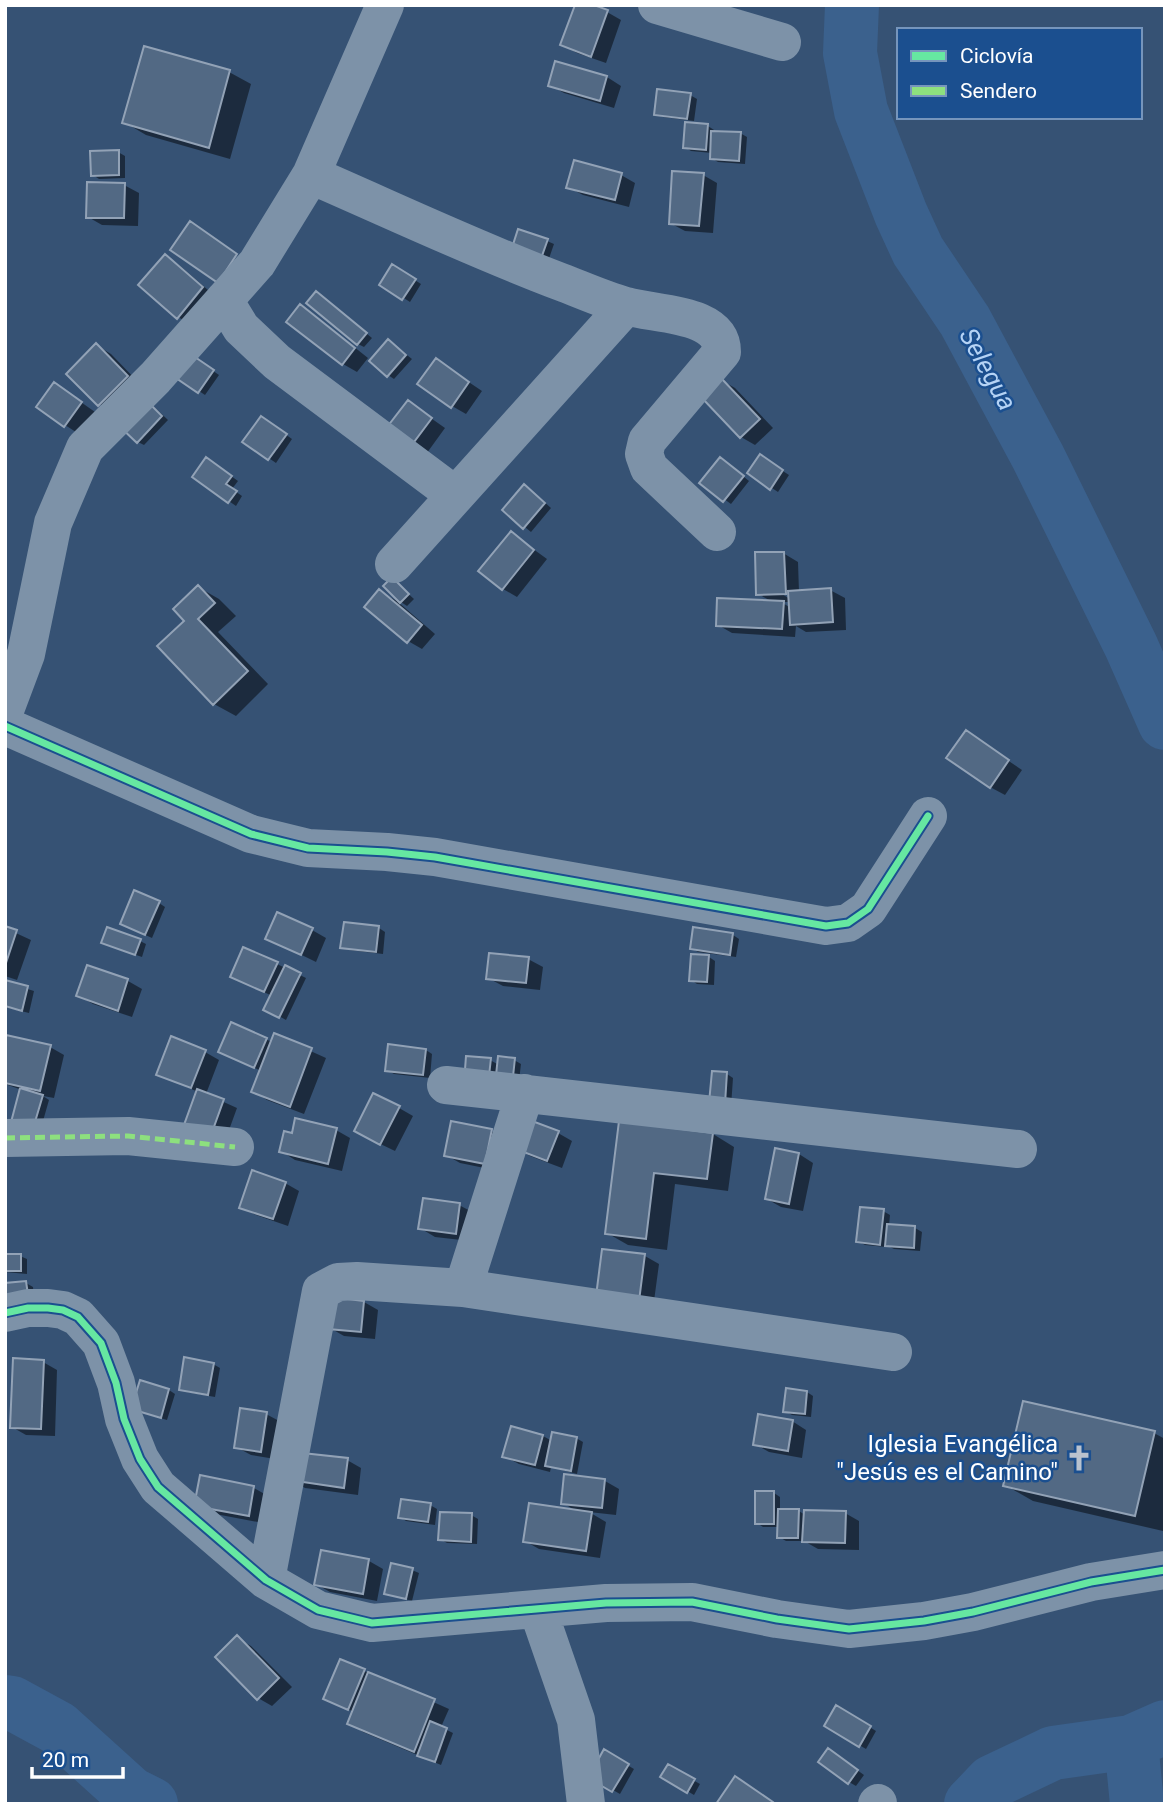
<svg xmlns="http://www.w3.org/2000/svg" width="1170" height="1809" viewBox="0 0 1170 1809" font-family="Roboto,sans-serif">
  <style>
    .shadow { fill: #0007; fill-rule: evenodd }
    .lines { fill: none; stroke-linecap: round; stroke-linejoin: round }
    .river { stroke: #3b618d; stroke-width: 54 }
    .building { fill: #526984; stroke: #92a2b6; stroke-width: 2 }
    .minor { stroke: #7d92a8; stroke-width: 38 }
    .quiet { stroke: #8de07e; stroke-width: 5; stroke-dasharray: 10 5; stroke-linecap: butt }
    .cycleway-casing { stroke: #1b4f8f; stroke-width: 11 }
    .cycleway { stroke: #66e7a1; stroke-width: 7 }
    .labels { text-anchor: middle; stroke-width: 5; stroke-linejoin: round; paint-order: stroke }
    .poi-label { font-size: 24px; fill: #fff; stroke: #1b4f8f; text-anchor: end }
    .water-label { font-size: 26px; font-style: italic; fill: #b5d3f5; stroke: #1b4f8f }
  </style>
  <rect width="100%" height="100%" fill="#365274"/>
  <path class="shadow" d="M607 12 621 20 606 63 577 53 562 45Z
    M556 63 607 77 621 86 614 108 564 93 550 85Z
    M229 72 251 84 230 159 146 135 124 122Z
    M690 95 697 99 694 121 663 117 656 114Z
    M708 126 714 130V132L740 133 747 137 745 164 718 162 711 158 712 153 691 151 685 147Z
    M118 152 125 156V178L99 179 93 175Z
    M621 175 635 183 629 207 583 195 568 187Z
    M703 175 717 183 713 233 685 231 670 223Z
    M124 185 139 193 138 226 102 225 88 217Z
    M547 241 554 244 545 270 517 260Z
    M165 257 179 265 216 297 192 325 178 317Z
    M393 266 421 284 410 302 382 284Z
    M322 297 372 338 364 347 358 344Z
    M300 307 314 315 368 358 357 372 343 364 289 321Z
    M389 341 412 359 394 379 388 375Z
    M96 345 111 354 141 385 113 412 99 404Z
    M196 359 219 375 205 395 199 391Z
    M436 360 482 391 466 414 452 406Z
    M721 380 735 388 773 428 755 445 741 437Z
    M68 393 95 412 79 434 65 425Z
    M408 402 445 428 424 457 386 431Z
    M150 403 168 420 144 445 138 442Z
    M268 422 292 439 276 463 245 442Z
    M766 460 789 475 778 492 749 473Z
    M213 463 238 481 232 489 242 496 236 506 194 477Z
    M727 463 749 481 731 504 702 483Z
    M531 490 551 508 531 532 504 510Z
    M511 533 547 559 517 597 503 589Z
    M783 553 798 562 799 592 830 590 845 598 846 630 806 632 796 626 795 637 732 633 718 625 773 602 758 594ZM779 588 790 594V599L777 591ZM781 602H790L791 608Z
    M392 579 414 599 407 606 401 602Z
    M198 587 219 599 236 616 218 632 268 684 236 716 214 704 159 646 186 621Z
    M379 591 397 601 435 634 422 649 408 641Z
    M966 732 1022 770 1005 795 990 787Z
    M159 903 165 907 152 938 128 927Z
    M5 928 31 940 17 980 5 976Z
    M379 928 385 932 383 954 349 950 342 947Z
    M312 930 326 938 316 962 267 938Z
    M733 935 739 939 736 957 698 952 691 948Z
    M140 941 146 944 142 957 110 946Z
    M709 957 715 961 714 985 697 984 691 980Z
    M528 959 543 967 540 990 503 986 488 978Z
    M277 964 306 978 286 1020 266 1009 272 996 232 976Z
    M88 967 128 981 142 989 132 1017 93 1004 79 996Z
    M5 982 34 991 29 1013 5 1007Z
    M232 1024 272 1042 275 1035 326 1058 304 1114 267 1100 253 1091 261 1071 220 1051Z
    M8 1037 50 1047 64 1055 54 1098 43 1096 49 1100 39 1135 22 1090 5 1084V1047Z
    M426 1050 432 1054 430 1078 394 1074 387 1070Z
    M205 1052 219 1060 206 1094 237 1108 225 1141 200 1133 198 1092 158 1074Z
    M490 1060 499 1065 514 1060 521 1064 518 1089 472 1085Z
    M727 1074 733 1078 731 1107 718 1106Z
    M399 1108 413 1116 395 1151 370 1139Z
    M525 1121 558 1133 572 1141 562 1168 530 1156 515 1147Z
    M621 1123 713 1134 734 1147 728 1191 675 1184 667 1250 628 1245 607 1233Z
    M336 1130 350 1138 342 1171 295 1160 281 1151 293 1135Z
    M491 1131 505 1139 499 1171 460 1163 446 1155Z
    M776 1150 799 1154 813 1163 803 1211 781 1207 767 1199Z
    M285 1183 299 1191 288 1226 256 1215 241 1207Z
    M459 1205 474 1213 470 1241 435 1237 420 1228Z
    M883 1211 890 1215 889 1226 915 1228 922 1232 920 1251 894 1249 886 1245V1247L865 1245 858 1241Z
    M5 1255 20 1256 27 1259V1274L5 1272Z
    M645 1256 659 1264 652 1316 597 1303Z
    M26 1283 33 1287 34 1300 5 1319V1286Z
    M364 1302 378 1310 375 1339 344 1336 330 1328Z
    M43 1362 57 1370 55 1436 26 1435 12 1427Z
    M213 1364 220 1368 215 1397 187 1392 181 1389Z
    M169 1390 175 1394 167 1420 140 1412Z
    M807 1392 813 1396 811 1417 792 1415 785 1411Z
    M266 1414 281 1422 275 1459 251 1455 236 1447Z
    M792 1421 806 1430 802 1458 769 1452 755 1444Z
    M512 1428 543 1436 552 1441 576 1438 583 1442 577 1474 551 1467 550 1472 519 1464 504 1456Z
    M1154 1433 1165 1439 1163 1531 1033 1501 1005 1485Z
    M347 1460 361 1468 358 1495 305 1488 291 1479Z
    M605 1481 619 1489 616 1515 589 1512 606 1522 600 1558 539 1549 525 1541 578 1512 563 1503Z
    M254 1488 268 1496 263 1523 210 1513 196 1505Z
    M774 1493 780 1497V1510L799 1511 805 1515 845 1513 859 1521V1550L818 1549 804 1541H786L779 1537 780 1527H763L757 1523Z
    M430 1505 437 1509 435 1525 406 1521 400 1517Z
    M471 1515 478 1519 477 1544 447 1543 440 1539Z
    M369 1561 383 1569 377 1601 330 1592 316 1584Z
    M412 1570 419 1573 412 1601 386 1593Z
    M237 1638 251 1646 292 1687 272 1706 258 1698Z
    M364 1671 449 1709 441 1727 453 1733 441 1765 363 1732 349 1723 354 1712 325 1698Z
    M837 1707 876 1731 866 1749 826 1726Z
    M605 1752 634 1769 620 1794 590 1777Z
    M835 1754 864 1775 856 1786 849 1782Z
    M668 1766 700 1784 694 1795 662 1776Z"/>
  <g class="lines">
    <path class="river" d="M852 5 850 53 861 111 901 214 918 251 965 321 1038 457 1131 646 1165 723
      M5 1702 12 1703 58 1728 131 1794 151 1804
      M1131 1742 1137 1804
      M971 1804 992 1782 1053 1753 1131 1742 1165 1727"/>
  </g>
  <path class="building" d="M575 5H594L608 10 591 57 560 45Z
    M144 46 230 70 209 148 122 123Z
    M555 61 607 76 600 101 548 86Z
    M657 89 691 93 687 119 654 115Z
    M685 122 708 124 706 150 683 148Z
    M711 131 741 132 739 161 710 159Z
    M119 150V175L91 176 90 151Z
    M574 160 622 173 615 200 566 188Z
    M672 171 704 173 699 226 669 224Z
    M87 182 125 183 124 218H86Z
    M190 221 237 254 218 283 170 250Z
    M518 229 548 239 538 267 509 257Z
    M165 254 203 287 177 319 138 285Z
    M392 264 416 279 402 300 379 285Z
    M316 291 367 333 357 345 306 303Z
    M300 304 355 348 342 365 286 322Z
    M388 339 406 355 387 377 369 361Z
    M96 343 128 376 98 406 66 374Z
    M189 353 214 370 198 393 173 376Z
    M436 358 469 382 451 408 417 384Z
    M721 378 760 419 740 438 701 397Z
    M54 382 82 402 64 427 36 407Z
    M143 397 162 416 137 443 117 424Z
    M408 400 432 418 408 450 384 431Z
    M261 416 287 434 268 460 242 442Z
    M760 454 783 470 770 490 747 473Z
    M206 457 232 476 226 484 237 491 228 503 192 477Z
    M720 457 744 476 723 502 699 483Z
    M524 484 545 503 523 529 502 510Z
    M511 531 534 550 502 590 478 571Z
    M755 552H784L786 594 756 595Z
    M392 577 409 594 400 603 383 586Z
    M198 585 215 603 198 619 248 671 213 705 157 646 184 621 173 609Z
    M831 588 833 622 790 625 788 591Z
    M379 589 422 625 407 643 364 607Z
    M717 598 784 601 782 629 716 626Z
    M966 730 1009 760 990 788 946 758Z
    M134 890 160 901 145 935 120 924Z
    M277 912 313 928 301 955 265 939Z
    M344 922 379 926 376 952 340 948Z
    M5 926 17 930 5 966Z
    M107 927 141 939 135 955 101 943Z
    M693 927 733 933 730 955 690 949Z
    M243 947 278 962 264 992 230 977Z
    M489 953 529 957 526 983 486 979Z
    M691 954 709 955 707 982 689 981Z
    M87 965 128 979 118 1011 76 996Z
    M285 965 301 973 279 1018 263 1010Z
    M5 980 28 986 22 1011 5 1006Z
    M231 1022 267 1038 254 1068 218 1052Z
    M274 1033 312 1048 290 1107 251 1092Z
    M6 1035 51 1045 40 1091 5 1083Z
    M171 1036 206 1050 191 1088 156 1075Z
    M388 1044 426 1049 423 1075 385 1071Z
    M466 1056 491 1058 488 1085 464 1083Z
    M498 1056 515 1058 512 1086 495 1085Z
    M712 1071 727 1072 725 1104 709 1103Z
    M20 1088 43 1095 32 1132 10 1126Z
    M197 1089 224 1099 211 1135 184 1125Z
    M373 1093 400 1106 380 1145 354 1131Z
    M295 1118 337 1128 328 1164 279 1152 284 1131 292 1133Z
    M524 1118 559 1131 547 1161 513 1148Z
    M451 1121 492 1129 485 1164 444 1156Z
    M619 1121 713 1133 707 1179 654 1173 646 1239 605 1234Z
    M775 1148 799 1153 789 1204 765 1199Z
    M252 1170 286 1182 273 1219 239 1208Z
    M423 1198 460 1203 456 1234 418 1229Z
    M860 1207 884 1209 880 1245 856 1242Z
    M887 1224 915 1226 914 1248 885 1246Z
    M602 1249 645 1254 638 1309 595 1304Z
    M5 1254H21V1271H5Z
    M26 1281 29 1302 7 1305 5 1283Z
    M331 1297 364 1301 361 1332 328 1329Z
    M184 1357 214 1363 208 1395 179 1390Z
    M13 1358 44 1360 41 1429 10 1428Z
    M140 1380 169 1389 161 1418 131 1409Z
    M786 1388 807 1391 805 1414 783 1412Z
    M1023 1401 1155 1431 1135 1516 1003 1486Z
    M240 1408 267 1412 261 1452 234 1448Z
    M758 1414 793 1420 788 1451 753 1445Z
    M511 1426 543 1435 535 1465 502 1457Z
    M552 1432 577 1437 571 1471 545 1466Z
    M293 1452 348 1458 344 1488 289 1480Z
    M564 1474 605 1479 602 1508 561 1504Z
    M200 1475 254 1486 249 1516 194 1506Z
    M755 1491H774V1524H755Z
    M401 1499 431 1503 428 1522 398 1518Z
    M529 1503 592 1512 586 1551 523 1542Z
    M778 1509H799L798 1538H777Z
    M804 1510 846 1511 845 1543 802 1542Z
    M440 1512 472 1513 471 1542 438 1540Z
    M321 1550 369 1559 363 1594 314 1585Z
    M391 1563 413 1568 406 1599 384 1594Z
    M237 1635 279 1678 257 1700 215 1657Z
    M340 1659 365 1669 348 1710 323 1699Z
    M368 1672 435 1699 414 1752 347 1724Z
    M836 1705 871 1726 859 1747 824 1726Z
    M430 1721 447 1728 435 1762 417 1756Z
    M828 1748 858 1770 848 1784 818 1762Z
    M604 1749 629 1764 612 1792 588 1778Z
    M668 1764 695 1779 687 1793 660 1777Z
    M735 1776 773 1802 772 1804H716Z"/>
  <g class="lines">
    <path class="minor" d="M657 5 782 42
      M311 175C394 211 476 250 561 282 582 290 604 300 626 306 655 315 722 312 722 352L647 441 644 454 649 468 717 532
      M224 300 241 328 277 362 455 495
      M394 564 626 306
      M5 710 26 654 53 523 85 448 155 378 257 263 311 175 385 5
      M5 726 251 834 308 848 387 852 435 857 826 926 848 923 868 909 928 816
      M446 1085 1018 1149
      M5 1138 128 1136 235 1147
      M463 1288 525 1093
      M5 1313 28 1308H48L63 1310 78 1317 101 1343 116 1383 124 1419 140 1459 158 1487 266 1580 318 1610 372 1623 606 1603 692 1602 777 1619 849 1629 924 1621 973 1612 1091 1582 1165 1570
      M266 1580 321 1291 338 1282 357 1281 463 1288 893 1352
      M538 1610 576 1720 586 1804
      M877 1804 878 1803"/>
    <path class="quiet" d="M5 1138 128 1136 235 1147"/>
    <g class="cycleway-casing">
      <path id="cycleway" d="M5 726 251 834 308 848 387 852 435 857 826 926 848 923 868 909 928 816
        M5 1313 28 1308H48L63 1310 78 1317 101 1343 116 1383 124 1419 140 1459 158 1487 266 1580 318 1610 372 1623 606 1603 692 1602 777 1619 849 1629 924 1621 973 1612 1091 1582 1165 1570"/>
    </g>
    <use href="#cycleway" class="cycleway"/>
  </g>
  <defs>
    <g id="church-bare" transform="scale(2.1)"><path d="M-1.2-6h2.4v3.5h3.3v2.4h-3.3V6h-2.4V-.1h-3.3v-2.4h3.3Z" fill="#b9c2ce" stroke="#1b4f8f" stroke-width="2.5" paint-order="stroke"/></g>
  </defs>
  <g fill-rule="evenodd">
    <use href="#church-bare" x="1079" y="1458"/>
  </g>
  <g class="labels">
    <g class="poi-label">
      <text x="1058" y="1452">Iglesia Evangélica<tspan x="1058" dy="28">"Jesús es el Camino"</tspan></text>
    </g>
    <g class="water-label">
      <text transform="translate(988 369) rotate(61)" y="9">Selegua</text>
    </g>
  </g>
  <rect width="1170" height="1809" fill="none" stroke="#ffffff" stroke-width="14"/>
  <rect x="897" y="28" width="245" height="91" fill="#1b4f8f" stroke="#7695bc" stroke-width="2"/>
  <rect x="911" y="51" width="35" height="10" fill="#66e7a1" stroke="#7695bc" stroke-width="2"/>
  <text x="960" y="63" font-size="21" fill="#ffffff">Ciclovía</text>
  <rect x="911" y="86" width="35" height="10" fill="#8de07e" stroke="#7695bc" stroke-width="2"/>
  <text x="960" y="98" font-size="21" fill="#ffffff">Sendero</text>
  <path d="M32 1767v10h91v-10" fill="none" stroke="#ffffff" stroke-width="3.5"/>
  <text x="42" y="1767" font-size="21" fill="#ffffff" stroke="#1b4f8f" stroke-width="5" paint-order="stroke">20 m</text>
</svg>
